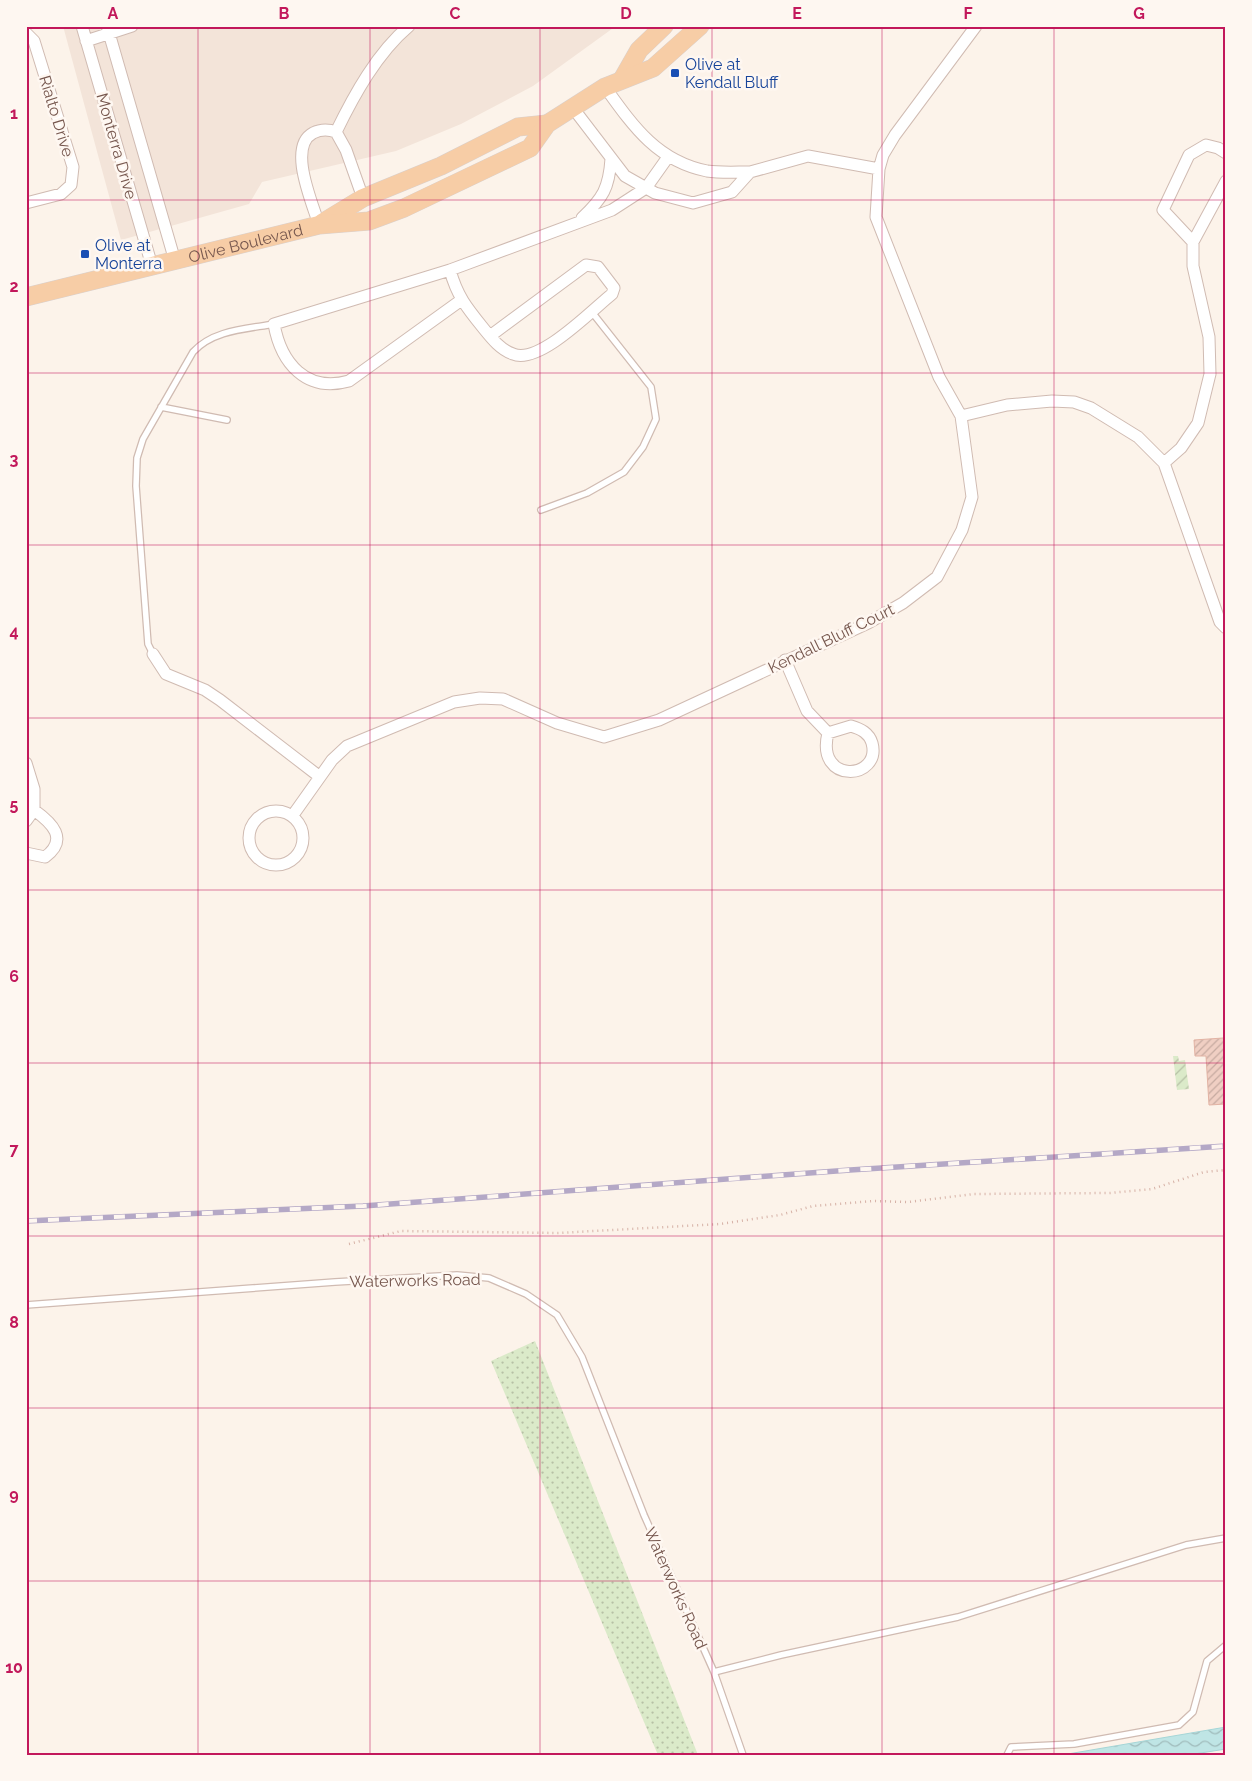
<svg xmlns="http://www.w3.org/2000/svg" width="1252" height="1781" viewBox="0 0 1252 1781" font-family="Raleway,sans-serif">
  <style>
    .residential { fill: #f3e4d9 }
    .grass { fill: url(#grass-dots) }
    .garden { fill: url(#garden-furrows) }
    .water { fill: url(#water-waves); stroke: #a6d6d7 }
    .building { fill: url(#building-hatch); stroke: #e2b3a4 }
    .lines { fill: none; stroke-linecap: round; stroke-linejoin: round }
    .lane-casing { stroke: #d0bbb2; stroke-width: 8 }
    .street-casing { stroke: #d0bbb2; stroke-width: 13 }
    .primary-casing { stroke: #d9d0cd; stroke-width: 19 }
    .path { stroke: #d6b1a6; stroke-width: 2.5; stroke-dasharray: 1 4; stroke-linecap: butt }
    .lane { stroke: #fff; stroke-width: 5.5 }
    .street { stroke: #fff; stroke-width: 11 }
    .primary { stroke: #f7cda6; stroke-width: 18 }
    .rail-casing { stroke: #b4a8c6; stroke-width: 5.5 }
    .rail { stroke: #fef7f1; stroke-width: 4; stroke-dasharray: 11; stroke-linecap: butt }
    .grid { fill: none; stroke: #c2185b; stroke-width: 1; stroke-opacity: 0.55 }
    .transit-dot { fill: #1a4fb4; stroke: #fef7f1; stroke-width: 2 }
    .labels { text-anchor: middle; stroke-width: 5; stroke-linejoin: round; paint-order: stroke }
    .transit-label { font-size: 16px; fill: #164399; stroke: #fef7f1; text-anchor: start }
    .street-label { font-size: 16px; fill: #76574e; stroke: #fef7f1 }
    .neatline { fill: none; stroke: #c2185b; stroke-width: 2 }
    .grid-label { font-size: 16px; text-anchor: middle; font-weight: bold; fill: #c2185b }
  </style>
  <defs>
    <pattern id="grass-dots" width="8" height="8" patternUnits="userSpaceOnUse" patternTransform="scale(1.25)"><rect width="8" height="8" fill="#dbeac9"/><path d="M2 2h.1M6 6h.1" fill="none" stroke="#b6c0a5" stroke-width="1.8" stroke-linecap="round"/></pattern>
    <pattern id="garden-furrows" width="10" height="10" patternUnits="userSpaceOnUse" patternTransform="scale(1.25)"><rect width="10" height="10" fill="#dbeac9"/><path d="M-1 1l2-2M0 10L10 0M9 11l2-2" fill="none" stroke="#b6c0a5"/></pattern>
    <pattern id="water-waves" width="16" height="10" patternUnits="userSpaceOnUse" patternTransform="scale(1.25)"><rect width="16" height="10" fill="#bfe5e5"/><path d="M0 5q4-4 8 0t8 0" fill="none" stroke="#a0bcbc"/></pattern>
    <pattern id="building-hatch" width="6" height="6" patternUnits="userSpaceOnUse" patternTransform="scale(1.25)"><rect width="6" height="6" fill="#f0cfc3"/><path d="M-1 1l2-2M0 6l6-6M5 7l2-2" fill="none" stroke="#c7aba1"/></pattern>
  </defs>
  <rect width="100%" height="100%" fill="#fcf3ea"/>
  <path class="residential" d="M63 26H616L533 86 461 124 396 151 262 182 249 204 121 240Z"/>
  <path class="grass" d="M535 1341 698 1755H658L491 1361Z"/>
  <path class="garden" d="M1173 1056H1178L1179 1061 1185 1060 1189 1089 1177 1090Z"/>
  <path class="water" d="M1226 1727V1749L1188 1755H1062Z"/>
  <path class="building" d="M1223 1038H1226V1104L1209 1105 1206 1056H1195L1194 1040Z"/>
  <g class="lines">
    <g class="lane-casing">
      <path id="lane" d="M161 407 227 420
        M541 510 587 493 624 472 643 447 656 419 651 387 591 311
        M153 654 148 644 136 486 137 458 143 439 193 352C213 330 246 329 274 324
        M26 1305 335 1282 457 1275 489 1278 526 1294 557 1315 582 1357 644 1515 714 1672 743 1755
        M714 1672 781 1655 958 1617 1186 1545 1226 1538
        M1007 1755 1011 1747 1074 1744 1179 1725 1193 1712 1207 1661 1226 1645"/>
    </g>
    <g class="street-casing">
      <path id="street" d="M82 26 152 266
        M107 26 175 261
        M26 33 34 41 73 167 71 185 61 194 26 203
        M86 41 132 26
        M573 108 625 176 655 193 693 203 732 192 750 172C736 172 720 173 707 171 657 161 633 126 605 87
        M336 132C354 95 377 53 409 26
        M750 172 808 156 879 169
        M582 218C603 198 609 188 611 159
        M319 225C313 204 287 147 313 133 321 129 328 129 336 132L346 150 363 198
        M1193 242 1163 210 1189 155 1206 145 1218 148 1226 153
        M450 270C457 296 467 308 484 329 492 339 501 350 513 354 539 365 591 311 612 294L614 288 598 267 586 265 490 336
        M460 301 349 381C306 393 281 363 274 324L450 270 612 210 646 188 668 157
        M961 416 1007 405 1052 401 1074 402 1091 408 1138 437 1164 463 1220 622 1226 628
        M1164 463 1181 448 1198 423 1210 374 1209 337 1193 266V242L1226 181
        M153 654 166 674 205 690 220 700 320 777
        M785 660 807 711 828 733
        M851 726C861 729 869 733 872 743 882 780 815 785 828 733Z
        M26 763 34 789V810L26 821
        M249 838a27 27 0 1 1 54 0a27 27 0 1 1-54 0Z
        M293 815 332 760 347 746 454 702 480 698 503 699 557 723 604 737 659 720 868 623 903 603 937 577 962 530 972 497 961 416 939 377 876 217 879 169 883 155 895 135 976 26
        M26 853 45 857C69 839 52 823 34 810"/>
    </g>
    <g class="primary-casing">
      <g id="primary">
        <path d="M623 78 639 50 664 26"/>
        <path d="M322 223 363 198 441 166 518 127 547 124"/>
        <path id="s1" d="M26 297 319 225 369 221 404 208 530 148 547 124 605 87 653 68 700 26"/>
      </g>
    </g>
    <path class="path" d="M349 1244 401 1231 558 1233 720 1224 780 1215 813 1206 873 1201 908 1202 974 1194 1110 1193 1152 1189 1204 1172 1226 1170"/>
    <use href="#lane" class="lane"/>
    <use href="#street" class="street"/>
    <use href="#primary" class="primary"/>
    <g class="rail-casing">
      <path id="rail" d="M26 1221 363 1206 850 1170 1226 1146"/>
    </g>
    <use href="#rail" class="rail"/>
  </g>
  <path class="grid" d="M198 26V1755M370 26V1755M540 26V1755M712 26V1755M882 26V1755M1054 26V1755M26 200H1226M26 373H1226M26 545H1226M26 718H1226M26 890H1226M26 1063H1226M26 1236H1226M26 1408H1226M26 1581H1226"/>
  <g class="transit-dot">
    <rect x="670" y="68" width="10" height="10" rx="2.5"/>
    <rect x="80" y="249" width="10" height="10" rx="2.5"/>
  </g>
  <g class="labels">
    <g class="transit-label">
      <text x="685" y="70">Olive at<tspan x="685" dy="18">Kendall Bluff</tspan></text>
      <text x="95" y="251">Olive at<tspan x="95" dy="18">Monterra</tspan></text>
    </g>
    <g class="street-label">
      <text transform="translate(57 116) rotate(73)" y="6">Rialto Drive</text>
      <text transform="translate(117 146) rotate(74)" y="6">Monterra Drive</text>
      <text dy="6" stroke="none"><textPath href="#s1" startOffset="226">Olive Boulevard</textPath></text>
      <text transform="translate(831 638) rotate(-26)" y="6">Kendall Bluff Court</text>
      <text transform="translate(415 1280) rotate(-1)" y="6">Waterworks Road</text>
      <text transform="translate(676 1588) rotate(66)" y="6">Waterworks Road</text>
    </g>
  </g>
  <rect width="1252" height="1781" fill="none" stroke="#fef7f1" stroke-width="55"/>
  <rect x="28" y="28" width="1196" height="1726" class="neatline"/>
  <g class="grid-label">
    <text x="113" y="19">A</text>
    <text x="284" y="19">B</text>
    <text x="455" y="19">C</text>
    <text x="626" y="19">D</text>
    <text x="797" y="19">E</text>
    <text x="968" y="19">F</text>
    <text x="1139" y="19">G</text>
    <text x="14" y="119">1</text>
    <text x="14" y="292">2</text>
    <text x="14" y="465">3</text>
    <text x="14" y="637">4</text>
    <text x="14" y="810">5</text>
    <text x="14" y="982">6</text>
    <text x="14" y="1155">7</text>
    <text x="14" y="1328">8</text>
    <text x="14" y="1500">9</text>
    <text x="14" y="1673">10</text>
  </g>
</svg>
